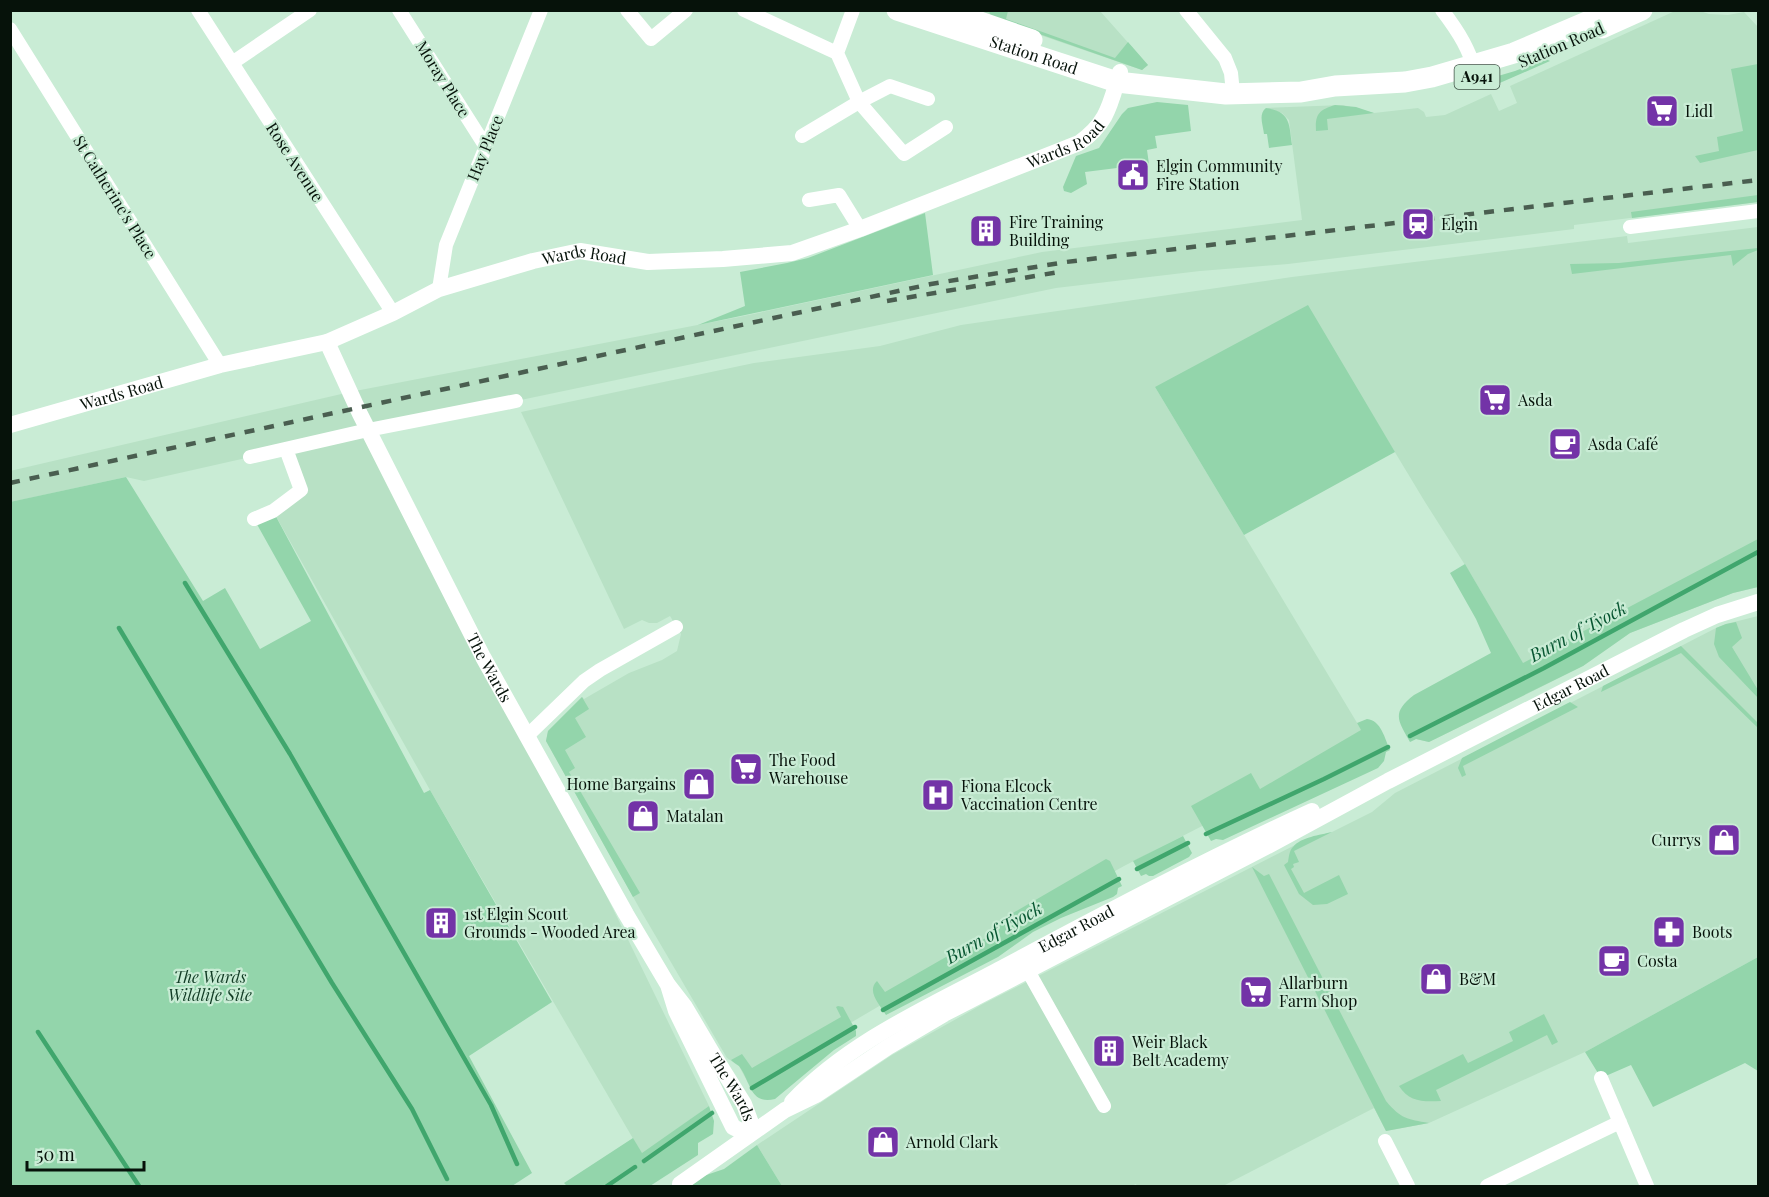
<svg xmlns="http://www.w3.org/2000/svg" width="1769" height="1197" viewBox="0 0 1769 1197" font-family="'Playfair Display',serif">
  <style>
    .built { fill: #b8e1c5 }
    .green { fill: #93d5ab }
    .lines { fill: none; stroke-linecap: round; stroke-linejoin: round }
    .stream { stroke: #40a66d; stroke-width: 4.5 }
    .minor { stroke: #fff; stroke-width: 14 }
    .tertiary { stroke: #fff; stroke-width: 16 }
    .primary { stroke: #fff; stroke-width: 21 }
    .rail { stroke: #4a5e50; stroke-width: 4.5; stroke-dasharray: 10 10; stroke-linecap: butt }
    .labels { text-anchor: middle; stroke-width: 4.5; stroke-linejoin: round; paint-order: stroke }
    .shield { fill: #c9ecd5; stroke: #405347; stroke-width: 1.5 }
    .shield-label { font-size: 15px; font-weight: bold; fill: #06120a }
    .street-label { font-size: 16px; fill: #06120a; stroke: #c9ecd5 }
    .poi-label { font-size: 16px; fill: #06120a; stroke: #c9ecd5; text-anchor: start }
    .park-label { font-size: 16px; font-style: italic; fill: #113b24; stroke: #c9ecd5 }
    .water-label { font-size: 18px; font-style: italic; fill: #075631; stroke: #c9ecd5 }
  </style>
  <rect width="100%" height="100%" fill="#c9ecd5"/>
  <path class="built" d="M970 11H1100L1148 65 1142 70Z
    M1675 11H1700L1709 14 1728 15 1744 12 1758 27V202L1574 225V229L1493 239 1288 264 1200 271 1056 288 516 401 368 430 527 736 618 919 709 1106 642 1154 430 790 273 511 301 490 286 449 144 481 126 477 11 502 10 471 350 392 739 317 1042 252 1302 220 1289 120 1282 113 1266 108 1343 105 1374 113 1418 108 1424 112 1426 117 1445 115 1491 94 1499 111 1517 103 1510 86Z
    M1758 227V587L1733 593 1630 633 1583 666 1535 690 1429 742 1416 739 1410 742 1522 663 1472 576 1425 502 1364 401 1155 387 1368 741 1124 866 985 944 748 1083 739 1066 727 1058 641 911 546 741 548 731 582 697 584 699 629 673 662 660 677 651 681 634 670 616 657 623H649L642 620 624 629 521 412 754 363 880 346 961 325 1292 277 1627 236 1628 243Z
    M1758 616V957L1585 1052 1429 1123 1386 1131 1374 1108 1223 1186H1137L1136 1184 1131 1186H782L757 1145 892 1055 983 1004 1307 839 1332 832 1372 812 1395 793 1716 628 1726 624Z"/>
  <path class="green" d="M989 11H1008L1006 19 1115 58 1128 42 1148 65 1142 70 991 17Z
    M1546 59 1550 61 1486 89 1481 81 1515 71Z
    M1758 64V150L1700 163 1695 156 1719 151 1717 137 1743 131 1731 69Z
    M1157 102 1188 105 1191 131 1155 136 1157 148 1147 150 1149 164 1085 172 1087 184 1071 193 1064 191 1063 187 1076 156 1099 148 1122 114 1128 108Z
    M1335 105 1356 107 1374 113 1327 119 1328 130 1316 131C1315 114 1319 110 1335 105Z
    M1266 108C1291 112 1289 124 1292 145L1269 148 1267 134H1264C1263 125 1258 114 1266 108Z
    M1758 195V202L1632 218 1631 212Z
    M925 213 933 275 698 325 745 306 740 272 787 263 808 258Z
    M1758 248V250L1748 254 1733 266 1731 255 1572 274 1570 264 1619 263Z
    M1308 305 1395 452 1244 535 1155 387Z
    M126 477 203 601 225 588 260 649 311 621 254 519 273 511 424 793 430 790 552 1002 469 1056 532 1173 512 1186H11L10 502Z
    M1758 539V587L1733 593 1630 633 1583 666 1429 742 1416 739 1410 742C1398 720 1391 713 1414 695L1491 653 1476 619 1450 573 1465 564 1523 663Z
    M1736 622 1742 638 1732 647 1758 690V698L1719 657 1714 644 1716 628 1726 624Z
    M1681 646 1758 723V728L1681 653 1601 692 1603 686Z
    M582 697 589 709 575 718 586 737 565 750 575 768 569 772 640 893 633 897 546 741 548 731Z
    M1570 702 1578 707 1463 766 1466 775 1462 777 1458 768 1462 758Z
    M1367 719C1381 720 1385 739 1390 750L1386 752 1384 761 1378 768 1223 840 1216 839 1211 841 1191 806 1251 773 1260 789 1361 730 1357 723Z
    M1332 832 1294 851 1299 862 1293 864 1294 867 1291 869 1304 893 1339 875 1348 894 1327 904 1313 905 1299 894 1284 865 1288 862C1289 857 1289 851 1293 847 1301 837 1320 835 1332 832Z
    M1183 836 1192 853 1189 857 1153 876H1149L1146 874 1141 876 1133 861Z
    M1106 859 1110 861 1122 886 1118 888 1117 894 1113 897 1061 918 1033 932 998 957 886 1015C880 1005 866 991 877 981L885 992 972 942H978L990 936 989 933 996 928 994 924Z
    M1252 867 1264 876 1269 874 1386 1101C1401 1119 1407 1119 1429 1123L1386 1131Z
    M1758 957V1071L1745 1063 1653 1107 1631 1065 1601 1078 1585 1052Z
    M838 1006 843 1007 856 1031V1036L834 1050 775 1099C749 1105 751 1081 739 1066 736 1064 733 1062 731 1060L742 1054 752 1068 841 1017 836 1007Z
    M1544 1014 1558 1042 1552 1045 1547 1035 1436 1090 1441 1101C1423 1102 1409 1102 1399 1086L1463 1054 1468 1063 1513 1041 1509 1032Z
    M709 1106 714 1121 713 1134 698 1143V1155L650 1186H567L564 1183 633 1138 642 1153Z
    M757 1145 782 1186H682L680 1184 724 1169Z"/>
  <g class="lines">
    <path class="stream" d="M185 583 290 754 491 1105 517 1164
      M119 628 332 983 412 1109 447 1179
      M1410 736 1544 668 1758 552
      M1206 834 1324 779 1388 747
      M1137 869 1188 843
      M883 1010 1119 879
      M38 1032 139 1186
      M752 1088 855 1027
      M644 1161 712 1113
      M607 1186 635 1167"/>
    <path class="minor" d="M198 10 393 313
      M399 10 486 147
      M627 10 651 39 686 10
      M744 10 837 53 853 10
      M1186 10 1225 58 1231 73 1233 93
      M1442 10C1461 35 1468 48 1478 77
      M10 29 220 365
      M837 53 859 102 904 154 946 127
      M232 63 310 10
      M802 136 859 102 890 86 928 99
      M809 200 839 195 860 229
      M1630 227 1758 211
      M439 289 446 245 541 10
      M250 457 368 430 516 401
      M254 519 273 511 301 490 286 449
      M527 736 584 681 600 670 676 627
      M1023 962 1104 1106
      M1601 1078 1647 1186
      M1385 1141 1408 1186
      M1487 1186 1620 1122"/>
    <g class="tertiary">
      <path id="s1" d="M327 342 360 414 483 657 527 736 626 914 668 985 685 1007 714 1056 744 1104 751 1123 749 1135 733 1127 676 1011 668 985"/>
      <path id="s2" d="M10 425 220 365 327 342 393 313 439 289 533 261 580 251 648 262 723 259 792 253 860 229 1079 143C1108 123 1110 104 1120 72"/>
      <path id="s3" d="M792 1102C850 1041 929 1007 1002 968 1105 913 1207 859 1312 811"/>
      <path id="s4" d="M682 1186 680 1184 785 1110 816 1095 888 1047 944 1014 1266 847 1388 781 1684 630 1717 615 1758 602"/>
    </g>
    <g class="primary">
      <path id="s5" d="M897 10 1117 82 1226 94 1301 92 1335 86 1405 82 1432 77 1514 53 1615 10"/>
      <path d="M945 10 1032 40"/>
      <path d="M1602 28 1642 10"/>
    </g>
    <path class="rail" d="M887 301 1059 272
      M10 483 931 284 1066 262 1758 180"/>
  </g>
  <defs>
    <g id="supermarket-square" transform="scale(1.725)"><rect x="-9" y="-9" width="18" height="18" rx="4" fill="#7333a7" stroke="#c9ecd5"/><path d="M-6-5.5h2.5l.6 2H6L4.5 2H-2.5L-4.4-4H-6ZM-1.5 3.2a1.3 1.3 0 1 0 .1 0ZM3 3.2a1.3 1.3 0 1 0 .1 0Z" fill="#fff"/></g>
    <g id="civic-square" transform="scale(1.725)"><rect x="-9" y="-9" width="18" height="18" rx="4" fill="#7333a7" stroke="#c9ecd5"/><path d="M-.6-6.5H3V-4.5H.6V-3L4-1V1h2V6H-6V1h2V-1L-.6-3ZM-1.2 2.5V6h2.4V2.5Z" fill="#fff"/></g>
    <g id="station-square" transform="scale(1.725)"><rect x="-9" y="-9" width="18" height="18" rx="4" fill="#7333a7" stroke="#c9ecd5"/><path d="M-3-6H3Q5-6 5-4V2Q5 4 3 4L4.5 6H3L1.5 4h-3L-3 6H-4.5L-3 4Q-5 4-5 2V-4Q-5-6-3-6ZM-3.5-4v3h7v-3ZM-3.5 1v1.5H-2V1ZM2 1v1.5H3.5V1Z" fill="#fff"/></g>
    <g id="building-square" transform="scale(1.725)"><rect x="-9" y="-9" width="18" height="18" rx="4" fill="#7333a7" stroke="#c9ecd5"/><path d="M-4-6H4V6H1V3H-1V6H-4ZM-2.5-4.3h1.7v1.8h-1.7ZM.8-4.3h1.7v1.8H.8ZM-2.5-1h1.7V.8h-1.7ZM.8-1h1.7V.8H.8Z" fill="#fff"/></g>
    <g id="cafe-square" transform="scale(1.725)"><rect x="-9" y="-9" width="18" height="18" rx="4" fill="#7333a7" stroke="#c9ecd5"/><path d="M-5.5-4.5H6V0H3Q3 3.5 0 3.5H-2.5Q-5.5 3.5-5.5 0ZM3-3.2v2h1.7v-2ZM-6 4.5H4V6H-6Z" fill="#fff"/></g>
    <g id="shop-square" transform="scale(1.725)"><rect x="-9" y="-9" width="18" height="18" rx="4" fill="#7333a7" stroke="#c9ecd5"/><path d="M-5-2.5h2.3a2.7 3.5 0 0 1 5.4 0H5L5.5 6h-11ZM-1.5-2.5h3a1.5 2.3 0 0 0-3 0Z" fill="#fff"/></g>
    <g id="hospital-square" transform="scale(1.725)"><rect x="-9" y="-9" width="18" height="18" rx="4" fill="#7333a7" stroke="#c9ecd5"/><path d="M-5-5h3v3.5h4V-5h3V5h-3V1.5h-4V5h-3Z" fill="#fff"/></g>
    <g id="pharmacy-square" transform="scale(1.725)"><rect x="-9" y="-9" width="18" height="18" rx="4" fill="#7333a7" stroke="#c9ecd5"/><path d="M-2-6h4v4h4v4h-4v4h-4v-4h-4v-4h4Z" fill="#fff"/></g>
  </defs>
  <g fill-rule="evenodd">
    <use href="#supermarket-square" x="1662" y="111"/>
    <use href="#civic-square" x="1133" y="175"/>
    <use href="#station-square" x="1418" y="224"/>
    <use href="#building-square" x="986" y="231"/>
    <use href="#supermarket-square" x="1495" y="400"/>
    <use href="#cafe-square" x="1565" y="444"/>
    <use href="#supermarket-square" x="746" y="769"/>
    <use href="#shop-square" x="699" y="784"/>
    <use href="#hospital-square" x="938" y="795"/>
    <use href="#shop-square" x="643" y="816"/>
    <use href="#shop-square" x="1724" y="840"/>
    <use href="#building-square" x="441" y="923"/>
    <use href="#pharmacy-square" x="1669" y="932"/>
    <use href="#cafe-square" x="1614" y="961"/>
    <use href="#shop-square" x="1436" y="979"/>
    <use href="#supermarket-square" x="1256" y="992"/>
    <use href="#building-square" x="1109" y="1051"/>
    <use href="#shop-square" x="883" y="1142"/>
  </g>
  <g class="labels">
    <rect class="shield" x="1454.5" y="65" width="45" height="24" rx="4.5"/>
    <g class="shield-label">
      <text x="1477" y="82">A941</text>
    </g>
    <g class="street-label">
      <text transform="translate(1561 45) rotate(-23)" y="6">Station Road</text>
      <text dy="6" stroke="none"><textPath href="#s5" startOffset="144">Station Road</textPath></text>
      <text transform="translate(443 79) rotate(58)" y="6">Moray Place</text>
      <text dy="6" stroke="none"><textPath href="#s2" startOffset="1106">Wards Road</textPath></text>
      <text transform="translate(485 148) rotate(-68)" y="6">Hay Place</text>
      <text transform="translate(295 162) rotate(57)" y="6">Rose Avenue</text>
      <text transform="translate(115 197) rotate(58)" y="6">St Catherine's Place</text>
      <text dy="6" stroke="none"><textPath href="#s2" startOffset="602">Wards Road</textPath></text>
      <text dy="6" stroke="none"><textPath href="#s2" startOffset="116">Wards Road</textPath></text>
      <text dy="6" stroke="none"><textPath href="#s1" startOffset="364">The Wards</textPath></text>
      <text dy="6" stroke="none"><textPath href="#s4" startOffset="1024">Edgar Road</textPath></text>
      <text dy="6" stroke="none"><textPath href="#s3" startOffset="334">Edgar Road</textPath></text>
      <text dy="6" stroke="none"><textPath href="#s1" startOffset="849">The Wards</textPath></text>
    </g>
    <g class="poi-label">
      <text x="1685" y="117">Lidl</text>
      <text x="1156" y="172">Elgin Community<tspan x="1156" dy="18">Fire Station</tspan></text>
      <text x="1009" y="228">Fire Training<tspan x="1009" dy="18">Building</tspan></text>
      <text x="1441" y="230">Elgin</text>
      <text x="1518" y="406">Asda</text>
      <text x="1588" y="450">Asda Café</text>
      <text x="769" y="766">The Food<tspan x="769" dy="18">Warehouse</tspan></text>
      <text x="676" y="790" text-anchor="end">Home Bargains</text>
      <text x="961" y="792">Fiona Elcock<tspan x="961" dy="18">Vaccination Centre</tspan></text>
      <text x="666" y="822">Matalan</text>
      <text x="1701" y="846" text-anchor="end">Currys</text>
      <text x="464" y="920">1st Elgin Scout<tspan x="464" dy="18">Grounds - Wooded Area</tspan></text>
      <text x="1692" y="938">Boots</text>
      <text x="1637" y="967">Costa</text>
      <text x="1459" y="985">B&amp;M</text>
      <text x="1279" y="989">Allarburn<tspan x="1279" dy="18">Farm Shop</tspan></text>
      <text x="1132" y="1048">Weir Black<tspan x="1132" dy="18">Belt Academy</tspan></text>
      <text x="906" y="1148">Arnold Clark</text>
    </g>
    <g class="park-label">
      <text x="210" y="983">The Wards<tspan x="210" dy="18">Wildlife Site</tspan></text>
    </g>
    <g class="water-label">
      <text transform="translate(1578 632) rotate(-28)" y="6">Burn of Tyock</text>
      <text transform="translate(994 933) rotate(-29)" y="6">Burn of Tyock</text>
    </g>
  </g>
  <rect width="1769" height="1197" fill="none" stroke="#06120a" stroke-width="24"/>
  <path d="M27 1161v9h117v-9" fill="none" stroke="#06120a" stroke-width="3"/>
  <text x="36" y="1161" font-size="18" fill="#06120a" stroke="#c9ecd5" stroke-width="4.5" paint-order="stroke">50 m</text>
</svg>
